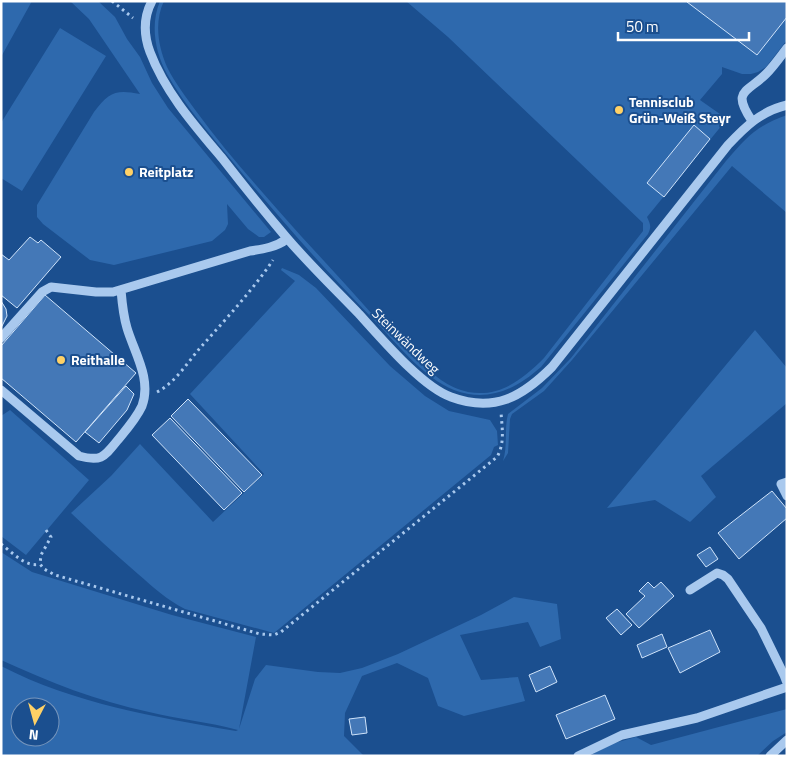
<svg xmlns="http://www.w3.org/2000/svg" width="788" height="757" viewBox="0 0 788 757" font-family="'Titillium Web',sans-serif">
  <style>
    .green { fill: #2e69ad; fill-rule: evenodd }
    .building { fill: #4478b7; stroke: #cfe3fa }
    .lines { fill: none; stroke-linecap: round; stroke-linejoin: round }
    .path { stroke: #a9c9ee; stroke-width: 3; stroke-dasharray: 2.5 4; stroke-linecap: butt }
    .minor { stroke: #a9c9ee; stroke-width: 9 }
    .poi-dot { fill: #ffd166; stroke: #1b4f8f; stroke-width: 2 }
    .labels { text-anchor: middle; stroke-width: 4; stroke-linejoin: round; paint-order: stroke }
    .poi-label { font-size: 14px; font-weight: bold; fill: #fff; stroke: #1b4f8f; text-anchor: start }
    .street-label { font-size: 14px; fill: #fff; stroke: #1b4f8f }
  </style>
  <rect width="100%" height="100%" fill="#1b4f8f"/>
  <path class="green" d="M1 1H32L1 57Z
    M70 1H98L115 17 127 39 140 57 152 83 168 108 271 232 264 237H259L248 229 227 204 228 224 225 230 212 241 114 265 90 260 43 224 37 217V205L94 112C109 92 116 89 140 94L89 19Z
    M160 1H164C154 22 158 46 167 67 175 83 186 97 196 111 228 155 265 195 301 236 325 262 349 288 372 314 394 337 415 361 441 380 448 385 459 390 468 392 500 398 523 379 544 358L643 231V223L448 37 406 1H787V40L766 67 758 72 751 74H742L722 67V74L700 100 727 119 647 217C650 224 652 226 648 234L541 367C516 389 488 403 454 390 424 378 397 344 375 321 325 270 278 217 233 162 210 134 185 106 167 74 155 52 150 25 160 1Z
    M60 28 106 56 22 191 1 178V123Z
    M787 115V213L732 166 572 360 544 391 512 414 510 419 508 453 503 461C508 446 504 429 508 414L542 388 571 358 726 161C747 137 756 126 787 115Z
    M282 268 299 275 316 288 390 366 425 396 449 411 490 420 497 431 498 445 494 447 491 455 274 633 185 609C167 600 153 587 138 574 115 554 93 534 71 513L111 476 140 444 213 522 264 474 190 394 295 281 281 270Z
    M755 330 787 368V403L701 476 716 497 690 522 655 500 607 508Z
    M10 410 89 480 26 555 1 536V416Z
    M1 552 32 572 172 615 256 637 239 729 255 679 266 665 318 672 340 673 362 668 398 654 481 615 514 597 557 604 561 639 540 647 528 622 460 635 481 680 518 677 525 701 464 716 438 706 428 678 397 663 362 676 345 713 344 736 364 756H1V666C75 704 155 717 236 731L238 730C209 722 178 719 149 712 97 701 49 682 1 660ZM20 707H50V737H20Z
    M787 709V732L773 741 757 756H589L611 744 636 737 651 745Z"/>
  <path class="building" d="M688 1H787V17L757 55 687 2Z
    M694 125 710 139 664 197 647 183Z
    M30 237 38 243 41 240 61 257 17 308 1 295V254L9 260Z
    M45 295 136 373 76 442 1 378V346Z
    M1 301 6 309 7 316 1 328Z
    M126 386 134 394 127 410 99 443 85 432Z
    M188 399 262 475 244 492 171 416Z
    M170 418 242 493 224 510 152 435Z
    M772 491 787 509V518L739 559 718 533Z
    M710 547 718 559 706 567 697 555Z
    M648 582 654 588 661 582 674 596 639 628 626 614 645 596 639 591Z
    M617 609 632 625 621 635 606 618Z
    M710 630 720 652 680 673 668 648Z
    M662 634 667 647 642 658 637 645Z
    M550 666 557 682 536 692 529 675Z
    M605 695 615 719 566 739 556 715Z
    M365 717 367 733 352 735 349 719Z"/>
  <g class="lines">
    <path class="path" d="M112 1 133 18
      M157 392C175 383 187 363 200 348 225 320 252 291 273 260
      M46 530 51 537 41 555 40 564 44 569 55 575 260 634 274 635 281 632 497 457C505 443 502 428 501 412
      M1 544C12 552 26 568 40 564"/>
    <path class="minor" d="M152 1C143 18 144 36 150 52 165 92 195 126 222 158 243 185 264 211 286 237 309 264 335 289 359 314 381 338 422 387 451 397 494 413 522 397 552 367L728 145C745 127 761 111 787 105
      M752 121C731 90 747 93 766 74 774 66 780 57 787 48
      M1 338 42 292 51 287 96 292H113L250 251C264 249 276 247 287 239
      M1 390 79 456C101 462 104 457 117 441 126 430 136 419 142 406 152 379 134 352 127 328 123 315 122 302 121 290
      M787 482 781 484 787 496
      M690 590 717 573 723 575 728 579 761 628 784 675 787 683
      M578 756 622 735 697 718 787 687
      M770 756 787 740"/>
  </g>
  <g class="poi-dot">
    <circle cx="619" cy="110" r="5"/>
    <circle cx="129" cy="172" r="5"/>
    <circle cx="61" cy="360" r="5"/>
  </g>
  <g class="labels">
    <g class="poi-label">
      <text x="629" y="107">Tennisclub<tspan x="629" dy="16">Grün-Weiß Steyr</tspan></text>
      <text x="139" y="177">Reitplatz</text>
      <text x="71" y="365">Reithalle</text>
    </g>
    <g class="street-label">
      <text transform="translate(406 341) rotate(44)" y="5">Steinwändweg</text>
    </g>
  </g>
  <rect width="788" height="757" fill="none" stroke="#ffffff" stroke-width="5"/>
  <g transform="translate(35 722) rotate(186)"><circle r="24" fill="#1b4f8f" stroke="#7695bc"/>
  <path d="M0-4L9 19L0 12L-9 19Z" fill="#ffd166"/>
  <text y="-8" font-size="14" font-weight="bold" text-anchor="middle" fill="#ffffff">N</text>
  </g>
  <path d="M618 32v8h131v-8" fill="none" stroke="#ffffff" stroke-width="2.5"/>
  <text x="626" y="32" font-size="15" fill="#ffffff" stroke="#1b4f8f" stroke-width="4" paint-order="stroke">50 m</text>
</svg>
